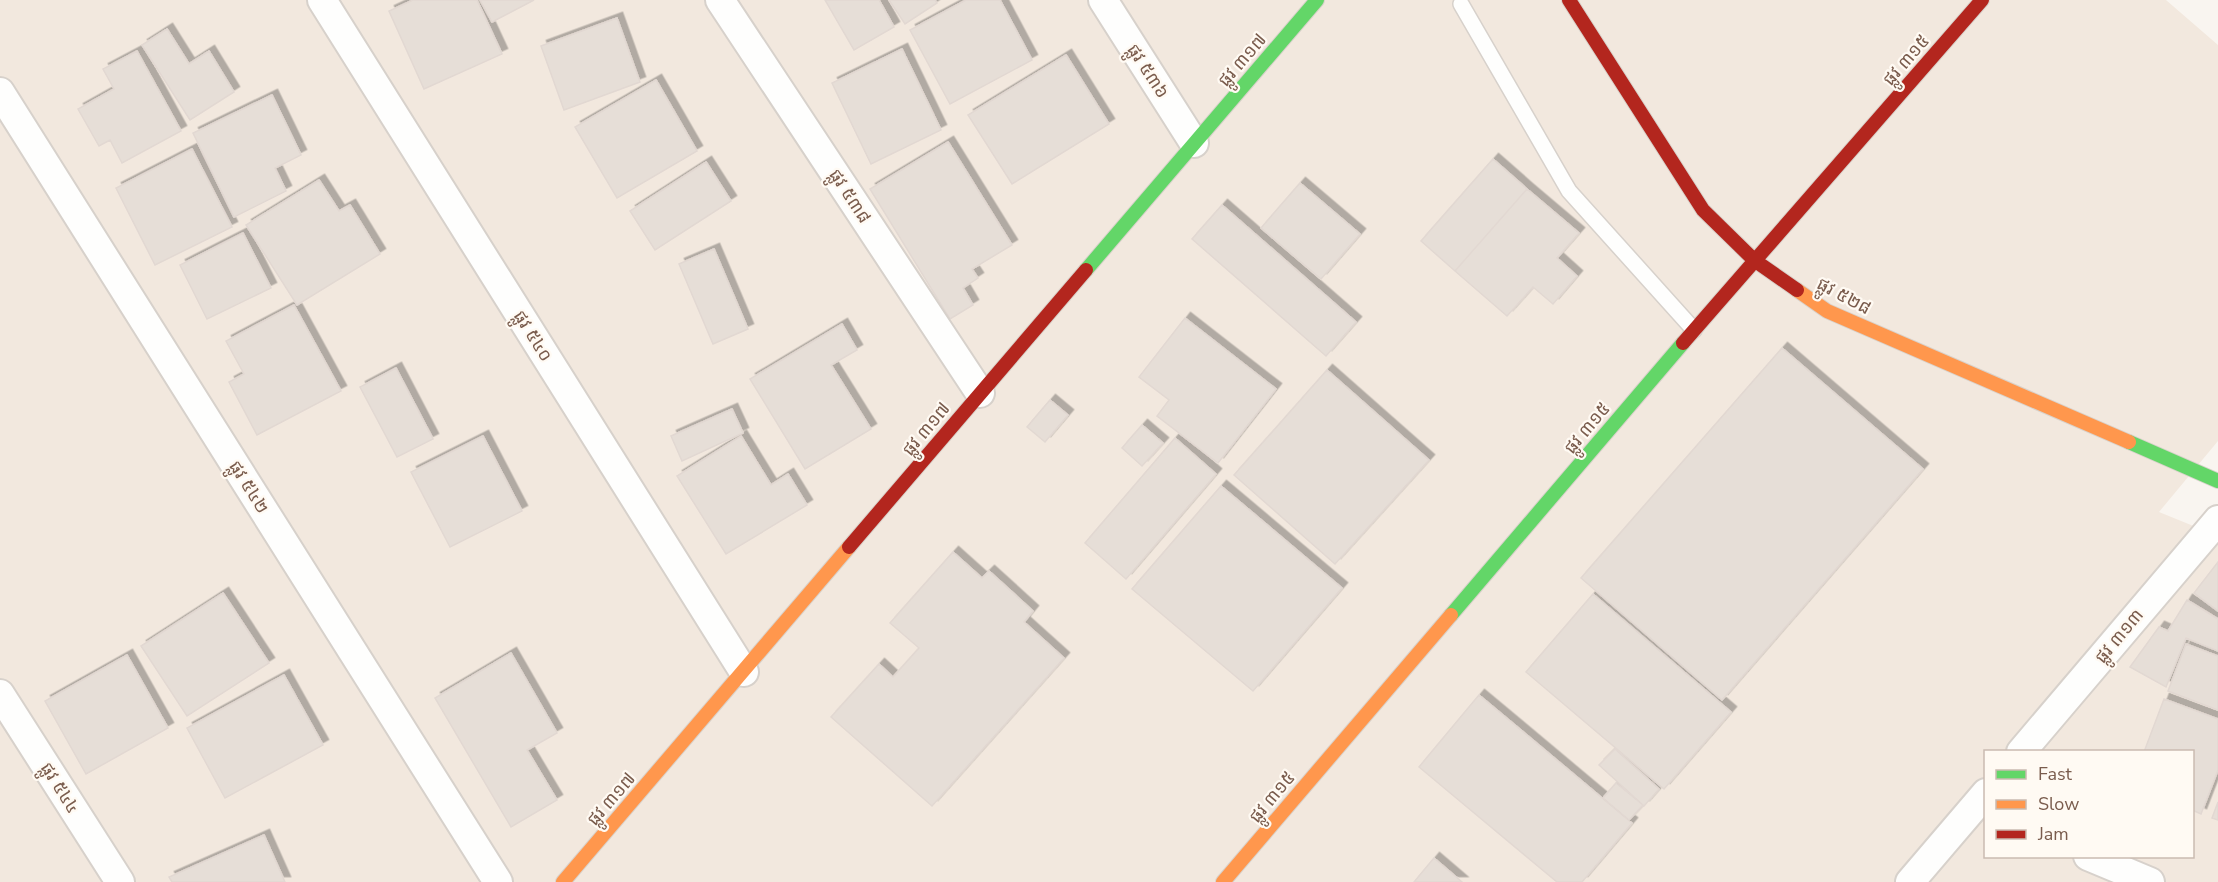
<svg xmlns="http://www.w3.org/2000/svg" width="2218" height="882" viewBox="0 0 2218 882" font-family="'Nunito Sans','Noto Sans Khmer',sans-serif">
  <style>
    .residential { fill: #f2e8de; fill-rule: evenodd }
    .building { fill: #e6ded7; stroke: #e2d8d2; stroke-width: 1.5; filter: url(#shadow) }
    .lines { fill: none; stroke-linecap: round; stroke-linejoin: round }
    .lane-casing { stroke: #d7d1cb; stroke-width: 18 }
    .street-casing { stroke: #d7d1cb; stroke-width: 32 }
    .fast-casing { stroke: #d9d2cb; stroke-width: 16 }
    .slow-casing { stroke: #d9d2cb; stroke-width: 16 }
    .jam-casing { stroke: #d9d2cb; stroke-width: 16 }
    .lane { stroke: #fefefd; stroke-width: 15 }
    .street { stroke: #fefefd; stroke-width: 28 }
    .fast { stroke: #63d668; stroke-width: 14 }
    .slow { stroke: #ff974d; stroke-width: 14 }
    .jam { stroke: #b3261e; stroke-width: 14 }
    .labels { text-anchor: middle; stroke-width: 4.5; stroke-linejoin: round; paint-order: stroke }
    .street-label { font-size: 18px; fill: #7a5c4d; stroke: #fffaf3 }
  </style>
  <defs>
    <filter id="shadow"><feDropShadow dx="5.5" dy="-5.5" stdDeviation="0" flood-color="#0004"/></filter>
  </defs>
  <rect width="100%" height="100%" fill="#f9f5f0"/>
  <path class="residential" d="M0 0H2166L2218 45V441L2159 512 2218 536V882H0ZM1986 752H2192V856H1986Z"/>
  <path class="building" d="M413 0H477L502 54 424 89 389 11Z
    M480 0H534L492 22Z
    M825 0H879L894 27 854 50Z
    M889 0H935L937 3 905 24Z
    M966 0H1000L1032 60 950 104 910 30Z
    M617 18 640 82 564 110 541 46Z
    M167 29 189 64 209 51 234 92 190 120 142 45Z
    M902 49 941 130 871 164 832 83Z
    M137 51 181 131 122 163 110 140 99 146 78 109 114 89 103 69Z
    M1066 55 1109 124 1012 184 968 115Z
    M656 80 697 151 617 198 575 127Z
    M272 95 301 155 275 168 286 191 234 217 193 133Z
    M948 142 1012 245 972 269 978 278 963 288 973 305 950 319 870 189Z
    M192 149 232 227 155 265 116 188Z
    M1493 159 1527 189 1455 271 1421 241Z
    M706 162 731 201 655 250 630 211Z
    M319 180 339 211 350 205 380 254 297 305 246 225Z
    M1300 183 1360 234 1321 279 1261 228Z
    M1527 189 1579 233 1557 258 1577 276 1553 304 1533 287 1507 316 1455 271Z
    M1222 205 1356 322 1326 356 1192 239Z
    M243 233 271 288 207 319 180 265Z
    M714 249 748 329 713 344 679 264Z
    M294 305 341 391 257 435 229 382 244 374 226 341Z
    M1185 318 1276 389 1218 463 1157 416 1169 400 1139 377Z
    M842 324 857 350 831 365 871 429 805 469 750 379Z
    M1782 348 1923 469 1722 700 1581 578Z
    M396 368 433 439 397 457 360 387Z
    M1327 370 1429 460 1335 564 1234 475Z
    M1050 400 1068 415 1045 442 1027 427Z
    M732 409 743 433 682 461 671 436Z
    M1142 425 1163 443 1142 466 1122 448Z
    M483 436 522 511 450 547 411 472Z
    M741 436 771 485 788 474 807 505 726 554 677 476Z
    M1175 438 1216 474 1126 579 1085 543Z
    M1221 486 1342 588 1253 691 1132 589Z
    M953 552 982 578 989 571 1033 611 1024 622 1064 658 932 806 831 717 879 664 893 677 919 648 890 623Z
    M2218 562V611L2194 593Z
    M223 593 269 663 187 716 141 646Z
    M1593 594 1731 712 1664 789 1526 672Z
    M2187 600 2218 619V651L2186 638 2166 687 2130 667 2159 627 2168 631Z
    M2186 644 2218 656V710L2168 691Z
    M511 653 557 733 527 750 557 800 511 827 435 698Z
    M127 655 168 728 86 774 45 701Z
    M284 675 323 745 225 798 187 728Z
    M1479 695 1632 823 1582 882H1557L1419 767Z
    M2164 699 2218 719V770L2201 814 2192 810V752H2144Z
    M1615 749 1659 789 1644 806 1599 765Z
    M1616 783 1643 805 1629 820 1603 798Z
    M2218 802V820L2212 818Z
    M264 835 285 882H172L169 877Z
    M1434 858 1462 882H1414Z"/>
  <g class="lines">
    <g class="lane-casing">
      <path id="lane" d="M1461 4 1569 191 1694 330"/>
    </g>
    <g class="street-casing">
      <path id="street" d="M322 0 744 672
        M720 0 980 393
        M1103 0 1194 143
        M0 92 498 882
        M0 694 120 882
        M2021 752 2218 520
        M2088 856 2150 882
        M1910 882 1986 793"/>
    </g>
    <g class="fast-casing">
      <path id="fast" d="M1086 270 1317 0
        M2129 442 2218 481
        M1451 615 1683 343"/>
    </g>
    <g class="slow-casing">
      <path id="slow" d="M1797 290 1827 311 2129 442
        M563 882 849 547
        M1223 882 1451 615"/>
    </g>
    <g class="jam-casing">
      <path id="jam" d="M1569 0 1703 210 1754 260 1797 290
        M1683 343 1982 0
        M849 547 1086 270"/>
    </g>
    <use href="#lane" class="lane"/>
    <use href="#street" class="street"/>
    <use href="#fast" class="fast"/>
    <use href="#slow" class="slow"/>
    <use href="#jam" class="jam"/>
  </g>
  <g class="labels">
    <g class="street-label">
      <text transform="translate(1242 60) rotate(-49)" y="6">ផ្លូវ ៣១៧</text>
      <text transform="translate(1906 60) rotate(-49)" y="6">ផ្លូវ ៣១៥</text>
      <text transform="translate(1148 71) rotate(57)" y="6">ផ្លូវ ៥៣៦</text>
      <text transform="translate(850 196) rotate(57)" y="6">ផ្លូវ ៥៣៨</text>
      <text transform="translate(1844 296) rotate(28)" y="6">ផ្លូវ ៥២៨</text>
      <text transform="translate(533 336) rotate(58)" y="6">ផ្លូវ ៥៤០</text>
      <text transform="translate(1587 428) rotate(-50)" y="6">ផ្លូវ ៣១៥</text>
      <text transform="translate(926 429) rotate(-50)" y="6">ផ្លូវ ៣១៧</text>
      <text transform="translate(249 487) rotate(58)" y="6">ផ្លូវ ៥៤២</text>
      <text transform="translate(2119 636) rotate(-50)" y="6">ផ្លូវ ៣១៣</text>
      <text transform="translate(60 788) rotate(58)" y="6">ផ្លូវ ៥៤៤</text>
      <text transform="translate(1272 797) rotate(-50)" y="6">ផ្លូវ ៣១៥</text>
      <text transform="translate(611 799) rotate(-49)" y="6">ផ្លូវ ៣១៧</text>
    </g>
  </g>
  <rect x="1984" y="750" width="210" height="108" fill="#fffaf3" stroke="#cabbb1" stroke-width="1.5"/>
  <rect x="1996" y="770" width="30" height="9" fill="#63d668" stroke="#cabbb1" stroke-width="1.5"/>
  <text x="2038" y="780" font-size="18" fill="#7a5c4d">Fast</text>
  <rect x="1996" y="800" width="30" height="9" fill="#ff974d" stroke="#cabbb1" stroke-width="1.5"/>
  <text x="2038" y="810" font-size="18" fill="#7a5c4d">Slow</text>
  <rect x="1996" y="830" width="30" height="9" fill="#b3261e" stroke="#cabbb1" stroke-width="1.5"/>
  <text x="2038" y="840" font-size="18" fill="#7a5c4d">Jam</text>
</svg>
